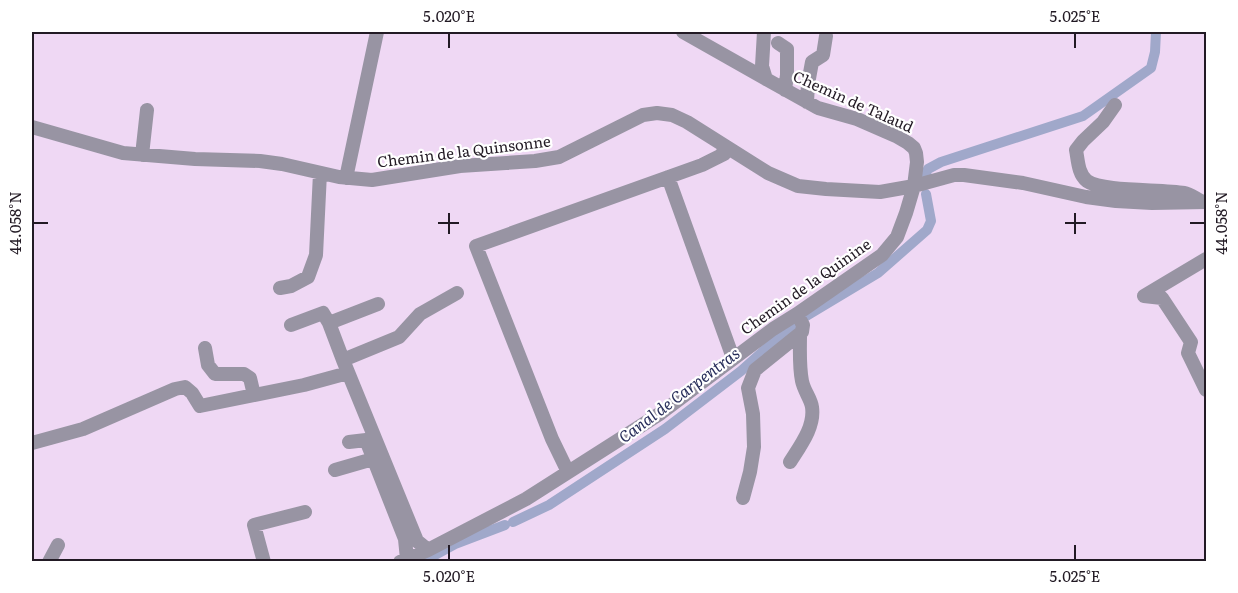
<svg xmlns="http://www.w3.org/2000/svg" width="1238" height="593" viewBox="0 0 1238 593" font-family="Literata,serif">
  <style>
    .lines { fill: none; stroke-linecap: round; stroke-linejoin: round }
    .canal { stroke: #a0a8ca; stroke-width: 10 }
    .minor { stroke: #9894a3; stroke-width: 14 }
    .ticks { fill: none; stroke: #221a24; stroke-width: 2 }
    .labels { text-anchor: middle; stroke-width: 4.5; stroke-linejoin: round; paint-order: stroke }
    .street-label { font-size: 15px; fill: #221a24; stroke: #fff }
    .water-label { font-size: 16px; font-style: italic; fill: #272d5a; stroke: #fff }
    .neatline { fill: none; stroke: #221a24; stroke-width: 2 }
    .ticks-label { font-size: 15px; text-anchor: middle; fill: #221a24 }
  </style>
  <rect width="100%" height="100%" fill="#efd8f4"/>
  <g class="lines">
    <path class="canal" d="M923 180 928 169 941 162 1083 116 1151 68 1155 52 1156 32
      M803 318 878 273 927 230 931 221 926 194
      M513 522 549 505 665 429 741 371 796 322
      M422 562 455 544 505 525"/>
    <path class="minor" d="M764 32 762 66 766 79
      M778 43 787 49V75L785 90
      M807 102 808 84 812 62 823 55 826 36
      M1115 105 1103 122 1083 141 1076 150C1078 160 1078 174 1087 181 1102 192 1162 189 1184 193 1190 194 1195 198 1201 201
      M32 127 123 153 195 159 260 161 282 164 339 177 372 180 460 166 535 161 559 157 643 115 657 113 672 115 687 122 768 173 798 186 826 189 880 192 914 186 917 162 916 153 914 148 908 143 896 136 857 119 818 108 766 79 683 32
      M142 155 147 110
      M668 177 733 358
      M346 178 377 32
      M280 288 291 286 308 277 316 255 320 173
      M1144 296 1162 298 1191 342 1188 353 1206 390
      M1144 296 1206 259
      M291 325 323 313 329 323
      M205 348 208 365 215 374H244L250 378 254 395
      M343 360 329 323 378 304
      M349 442 366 440 405 539 407 559
      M32 443 83 429 175 389 185 387 192 393 200 406 304 385 348 373
      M790 462C800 446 815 427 812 407 811 399 804 391 802 381 799 366 800 350 800 335
      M335 470 373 459
      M568 472 552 439 476 246 702 165 724 154 723 145
      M743 498 750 472 754 447 753 414 748 388 755 370 802 332 803 325 797 314
      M428 550 417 541 343 360 399 337 420 314 457 293
      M49 562 58 545
      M264 562 254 525 305 512
      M400 562 428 550 526 499 661 413 773 329 797 314 882 255 897 237 906 213 914 186 954 175H964L1023 183 1086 197 1116 201 1152 203 1206 202"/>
  </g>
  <path class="ticks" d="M449 33V48M1075 33V48M449 213V234M1075 213V234M33 223H48M438 223H459M1065 223H1086M1190 223H1205M449 545V560M1075 545V560"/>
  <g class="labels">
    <g class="street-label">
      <text transform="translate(853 102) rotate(24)" y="5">Chemin de Talaud</text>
      <text transform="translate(464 152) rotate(-7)" y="5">Chemin de la Quinsonne</text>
      <text transform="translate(806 287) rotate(-35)" y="5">Chemin de la Quinine</text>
    </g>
    <g class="water-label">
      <text transform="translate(679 395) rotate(-37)" y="6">Canal de Carpentras</text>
    </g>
  </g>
  <rect width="1238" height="593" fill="none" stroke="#ffffff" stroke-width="66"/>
  <rect x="33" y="33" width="1172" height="527" class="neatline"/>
  <g class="ticks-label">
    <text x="449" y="22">5.020°E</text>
    <text x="1075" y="22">5.025°E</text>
    <text transform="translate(16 223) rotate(-90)" y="5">44.058°N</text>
    <text transform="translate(1222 223) rotate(-90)" y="5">44.058°N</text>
    <text x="449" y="582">5.020°E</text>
    <text x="1075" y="582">5.025°E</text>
  </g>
</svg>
